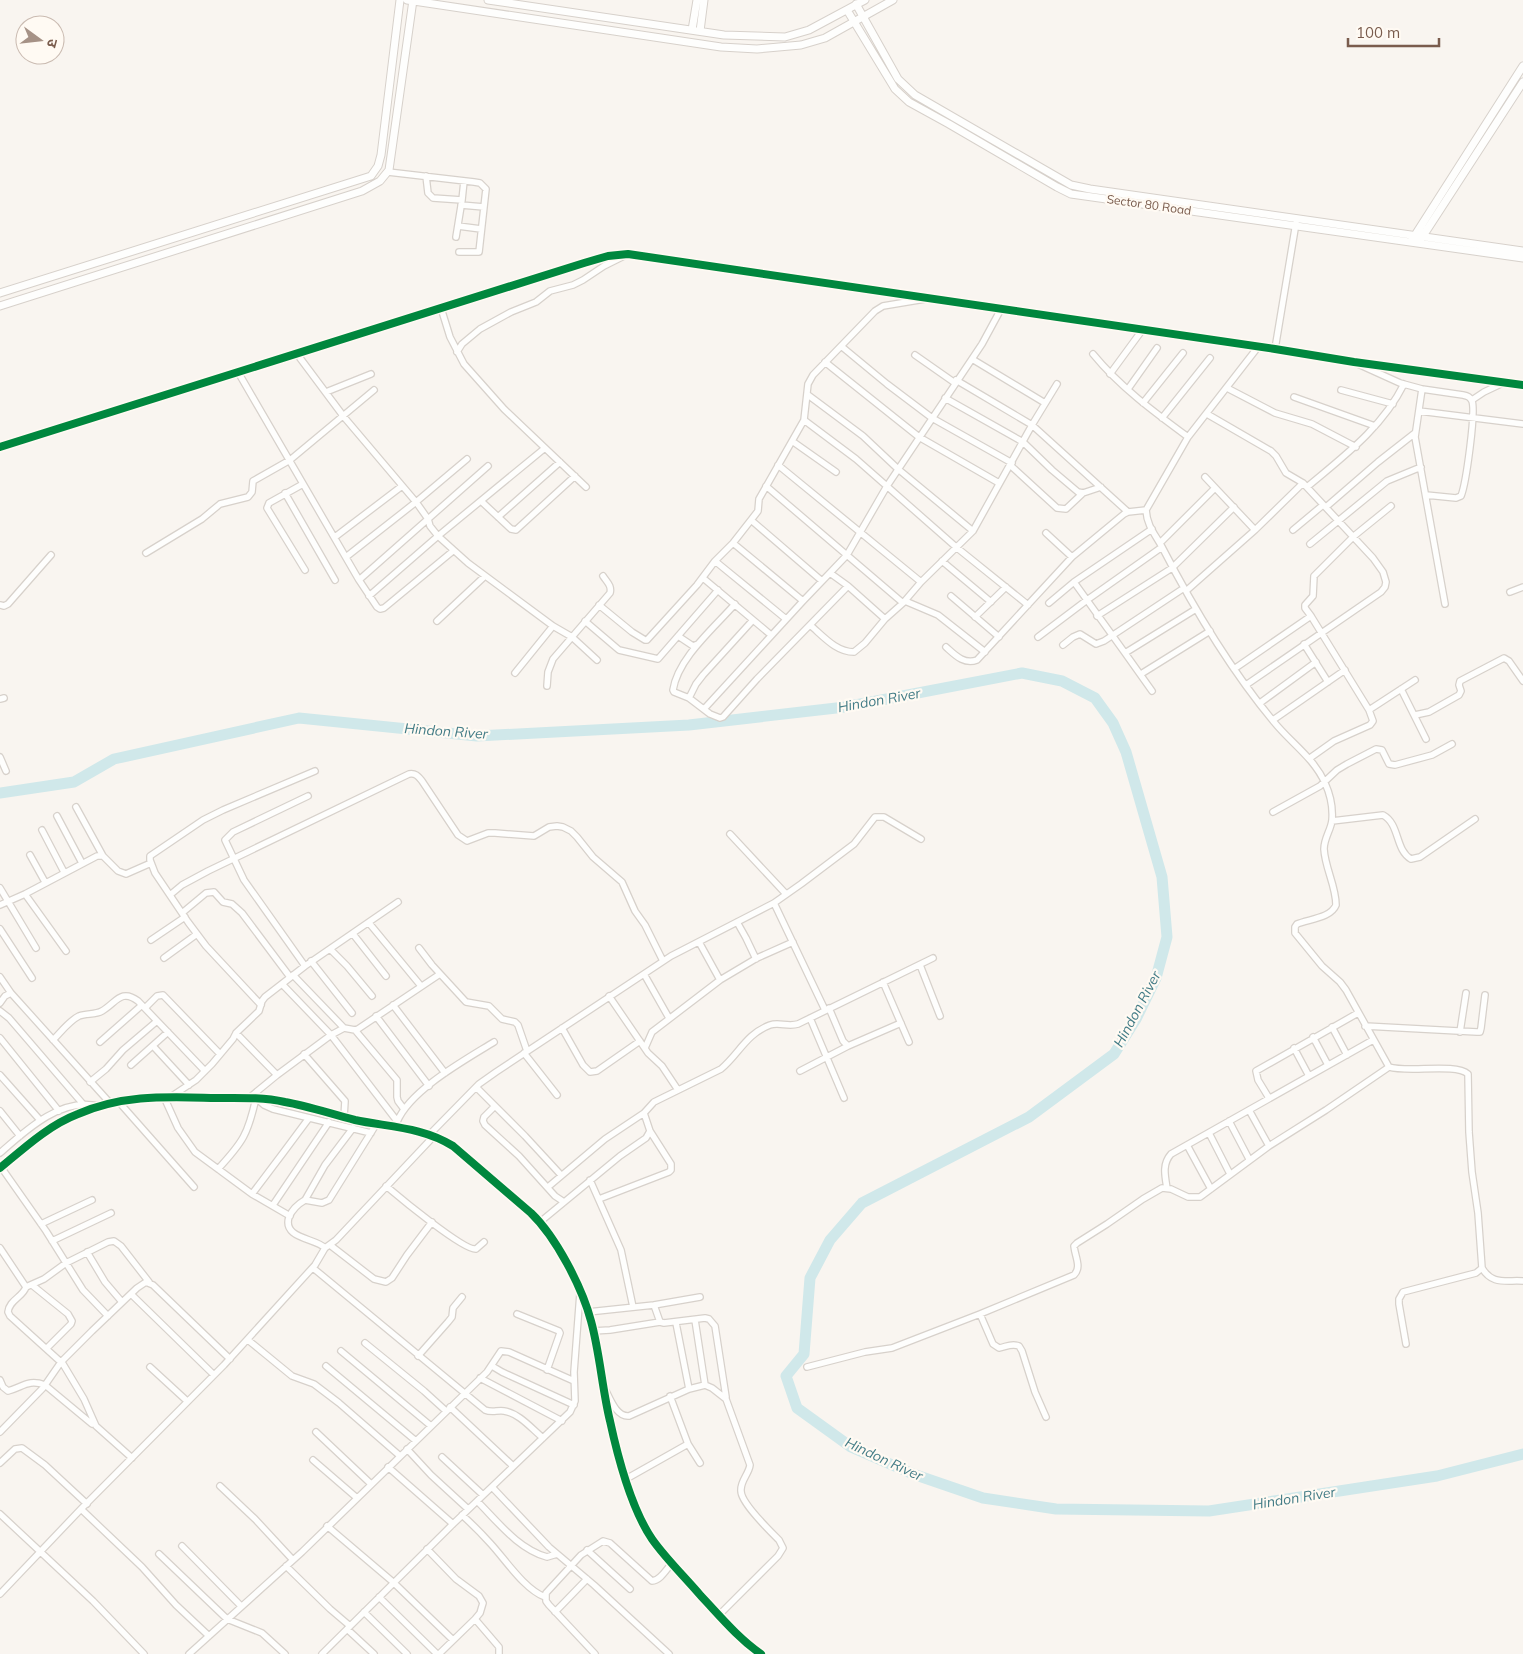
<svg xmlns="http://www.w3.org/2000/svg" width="1523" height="1654" viewBox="0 0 1523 1654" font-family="Mulish,'Noto Sans Devanagari',sans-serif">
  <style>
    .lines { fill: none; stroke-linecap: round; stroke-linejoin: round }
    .river { stroke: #d0e8ea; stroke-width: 11 }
    .minor-casing { stroke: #d7d1cb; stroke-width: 8 }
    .tertiary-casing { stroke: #d7d1cb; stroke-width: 9 }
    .minor { stroke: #fefefd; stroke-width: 5.5 }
    .tertiary { stroke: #fefefd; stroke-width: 7 }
    .cycleway-casing { stroke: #fffaf3; stroke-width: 11 }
    .cycleway { stroke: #00873e; stroke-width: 8 }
    .labels { text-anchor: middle; stroke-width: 4.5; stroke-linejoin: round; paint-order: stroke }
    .street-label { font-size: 12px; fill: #7a5c4d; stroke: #fffaf3 }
    .water-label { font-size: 14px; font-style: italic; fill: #437c86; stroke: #fffaf3 }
  </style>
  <rect width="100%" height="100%" fill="#f9f5f0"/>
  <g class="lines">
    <path class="river" d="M0 793 74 782 114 759 299 718 477 736 689 725 845 707 1022 673 1062 681 1095 698 1113 723 1126 752 1162 877 1167 937 1156 978 1136 1019 1114 1054 1029 1117 862 1203 830 1240 810 1278 804 1354 786 1376 797 1408 851 1447 913 1474 983 1498 1056 1509 1209 1511 1437 1476 1523 1454"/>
    <g class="minor-casing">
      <path id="minor" d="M388 172 474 182 480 183 486 189 479 252H459
        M426 176 428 193 433 198 462 200 456 237
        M462 200 464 181
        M461 205 484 207
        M458 226 481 229
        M441 308 450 337 464 364 504 409 586 487
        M841 346 887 384 932 418 1012 463
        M1275 349 1296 223
        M457 352 462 344 480 329 511 312 536 302 550 291 573 285 583 280 604 266 626 255
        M297 354 344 417 416 502 428 519 430 526 438 536 468 563 553 626 572 637 597 660
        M1093 354C1120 387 1154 412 1188 437
        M915 355 955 383
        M972 359 1045 403
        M825 362 919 437 999 483
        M1358 364 1400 383 1422 389 1463 395C1468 396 1470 397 1472 401 1476 412 1466 484 1461 496L1456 498 1426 495
        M238 372 359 580 377 607 380 609 384 608 453 551
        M1110 374 1143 329
        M956 380 1032 425 1128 512
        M1227 388 1275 413 1312 424 1356 447
        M1128 389 1157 348
        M1422 389 1415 437 1445 604
        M1341 390 1393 404
        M326 392 371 374
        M808 395 863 436 898 469 973 531
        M1294 397 1375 426
        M945 398 1023 442 1052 470 1078 492 1083 493 1101 487
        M1472 400 1484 392 1503 383
        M1143 403 1183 353
        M1419 411 1523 424
        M1207 414 1271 451 1276 456 1286 473 1303 483 1373 558 1383 572 1386 582 1385 587 1381 592 1246 685
        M1162 418 1210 358
        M804 420 856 459 956 547 1028 605
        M792 441 836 472
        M778 465 921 582
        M1010 465 1057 508 1066 509 1083 493
        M1205 477 1255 530
        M303 484 269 503 267 508 305 570
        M766 486 903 603
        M1307 487C1344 456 1382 428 1404 384
        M285 493 335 580
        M481 501 511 529 516 530 575 476
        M1326 507 1378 462 1415 433
        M1146 510C1147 526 1155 534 1162 547 1194 609 1230 669 1274 722 1291 743 1314 758 1325 783 1330 794 1333 808 1332 820 1331 830 1324 838 1324 849 1325 868 1336 886 1336 905 1331 918 1309 919 1297 924L1295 927V933L1322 966 1340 982 1346 990 1389 1067C1408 1073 1455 1063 1468 1074L1469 1132 1472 1172 1478 1213 1482 1268 1476 1273 1403 1292 1399 1299V1304L1406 1344
        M498 517 560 462
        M1293 530 1323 505
        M1046 533 1072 557
        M335 537 402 486
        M733 543 803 601
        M1160 543 1215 488
        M1310 544 1387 481 1421 467
        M146 553 202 519 220 504 248 497 252 492 253 481 290 460 374 390
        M346 557 416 502 467 459
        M715 561 786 619
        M942 561 991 602
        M830 573 848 586 885 619 903 603 921 582 973 531 1032 425 1057 384
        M703 578 771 635
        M359 580 488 466
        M822 581 751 520 758 511 759 499 804 420 808 384 813 375 875 311 883 306 925 299
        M1074 582 1125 653 1196 609
        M1186 591 1255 530 1303 483
        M1510 592 1523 587
        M369 596 438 536 545 448
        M951 596 999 637
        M905 601 938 615 985 652
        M1049 603 1074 582 1152 529
        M735 604C714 628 678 658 673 690L674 692 689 698 710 714 720 718 723 717 757 679 848 586
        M0 605 4 606 8 604 51 555
        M599 605 632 632 645 640H647L697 585 715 561 733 543 751 520
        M1097 616 1172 568 1234 507
        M1311 616 1305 608V605L1313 596 1314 576 1354 536 1391 506
        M975 617 1006 587
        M437 621 485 576
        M585 621 619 650 658 659 718 590
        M810 625C823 636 836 652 854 652L865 643 885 619
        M678 636 693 646 698 644
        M1038 637 1087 600 1162 547
        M1304 644 1328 682
        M1063 645 1073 637 1080 634 1096 644 1104 641 1184 588
        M946 647C955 655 964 665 977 660L1072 557 1124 514 1128 512 1146 510 1188 437 1258 347
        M1125 653 1152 691
        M1234 669 1311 616 1369 710 1415 680
        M515 673 553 626
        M1141 674 1210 631
        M547 686 548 672 553 659 610 593C612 586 607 582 603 576
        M1401 689 1426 739
        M689 698 696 684 703 675 753 620
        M0 699 4 698
        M1260 703 1316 662
        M704 709 803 601 847 555 887 486 982 344 1001 309
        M1415 715 1429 712 1459 695 1461 691 1459 685 1460 681 1504 658 1509 661 1523 681
        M1273 720 1345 670
        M0 757 6 771
        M1310 758 1334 741 1370 725 1373 721 1369 710
        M76 807 103 856
        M1273 812 1320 786 1337 770 1347 764 1376 749 1382 750 1389 764 1395 765 1432 755 1452 744
        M57 816 82 863
        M1332 821 1383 815C1400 824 1395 850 1411 859L1420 857 1475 819
        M42 830 64 872
        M730 834 786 894
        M30 855 45 882
        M0 888 36 948
        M25 894 66 951
        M170 895 182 885 208 871 409 774C416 773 418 776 422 781L458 835 467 841 488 833H495L534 836 549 827 557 826 563 827 571 831 577 837 593 857 622 882 635 911 645 925 663 961
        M774 903 825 1010
        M0 905 25 894 97 856H103L118 871 126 874 151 863
        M182 913 206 893 214 892 223 902 232 904 242 913 290 977
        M737 922 746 938 756 959
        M369 923 421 986
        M0 929 32 978
        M353 934 386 976
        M151 940 185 917
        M699 942 720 980
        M419 948 432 965 466 1002 489 1006 502 1019 515 1022 518 1025 527 1051
        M330 949 347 966 372 996
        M164 958 197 934
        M311 961 352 1013
        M920 965 940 1016
        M305 966 244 880 225 840 233 832 308 796
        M644 974 669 1018
        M293 975 344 1028
        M0 977 11 993 110 1103
        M883 982 909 1042
        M282 984 331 1035 397 1121
        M609 996 648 1053 662 1066 678 1090
        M0 1003 5 996 11 993
        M261 1005 206 946 188 922 155 873 150 860V856L203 820 223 810 315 771
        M393 1005 445 1073
        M145 1008 157 996 163 995 220 1054
        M829 1008 843 1041 848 1046 901 1023
        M0 1011 9 1018 83 1104
        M376 1016 429 1086
        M810 1018 844 1098
        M1365 1026 1477 1032H1480L1481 1028 1485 995
        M1332 1027 1347 1055
        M562 1028 583 1065 590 1072 597 1071 640 1041
        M355 1030 397 1080V1097L398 1101 404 1109
        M1460 1032 1466 993
        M236 1033 277 1075
        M1313 1037 1328 1065
        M0 1038 59 1111
        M53 1040C61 1032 69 1021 79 1016 87 1013 95 1015 102 1011 116 1003 121 988 138 1001L205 1071
        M100 1042 142 1005
        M153 1046 189 1085
        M645 1048 652 1032 720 980 757 958 793 942
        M1294 1048 1309 1076
        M524 1053 557 1095
        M304 1054 345 1101 344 1117
        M131 1065 168 1032
        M800 1071 848 1046
        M0 1075 40 1120
        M90 1082 106 1069 123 1050 157 1021
        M476 1087 525 1136 561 1175
        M172 1096 196 1080 212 1064 233 1039 236 1033 259 1011 262 1001 265 997 305 966 398 902
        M164 1097 178 1128 195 1152 252 1194 290 1216
        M249 1098 277 1075 331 1035 344 1028 355 1030 358 1029 440 974
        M1269 1098 1258 1080 1256 1071 1358 1013
        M118 1101 194 1187
        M495 1106 484 1117 483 1121 485 1125 519 1156 555 1196 564 1202
        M1249 1110 1269 1146
        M0 1111 20 1136
        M1229 1121 1249 1159
        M397 1122C410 1090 465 1060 494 1042
        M1209 1133 1230 1174
        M430 1134 479 1084 496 1072 671 956 774 903 801 884 854 844 875 817H884L921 839
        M1187 1145 1211 1189
        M0 1153C25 1131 61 1097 98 1106
        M1 1167 46 1231 83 1290 108 1316
        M0 1168C24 1148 49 1125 78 1114 125 1094 167 1097 216 1098 239 1098 262 1097 285 1102 308 1106 331 1114 355 1120 388 1127 423 1127 453 1146L531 1213C556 1237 582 1287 591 1321 600 1354 602 1388 610 1421 618 1458 631 1508 652 1539 666 1559 685 1577 701 1596 720 1616 738 1638 761 1654
        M218 1169C243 1142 248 1134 256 1098L264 1105 273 1109 371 1133
        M590 1180 621 1250 633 1307
        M386 1186C399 1197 464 1251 476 1249L484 1242
        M548 1187 605 1139 644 1113
        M1167 1188C1165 1176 1162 1164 1171 1154L1373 1040
        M252 1194 283 1153 309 1118
        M599 1199 669 1172 671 1170V1164L650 1131
        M305 1200 325 1165 353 1128
        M273 1205 329 1122
        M540 1222 620 1156 646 1138 650 1131 644 1113 654 1102 721 1069C739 1054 746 1034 770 1025 779 1022 788 1027 798 1024L933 958
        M41 1224 92 1200
        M52 1241 111 1213
        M330 1245 374 1279 386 1282 392 1278 407 1255 432 1222
        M0 1248 26 1287C23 1297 9 1300 8 1312L10 1316 63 1364 84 1399 96 1426 132 1458
        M325 1248 336 1240 434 1136
        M87 1252 105 1282 122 1302
        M313 1268 485 1410C492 1413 497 1410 504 1411 519 1413 532 1429 543 1438
        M1482 1268C1492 1285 1505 1280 1523 1281
        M32 1285 68 1314 72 1321 71 1324 47 1348
        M26 1287 44 1279 66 1263 108 1242 114 1241 121 1246 149 1282
        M131 1294 214 1375
        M654 1305 700 1297
        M588 1312 654 1305 660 1322 664 1323 705 1318 709 1319 715 1326 726 1397
        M517 1314 559 1331 560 1333 547 1370
        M980 1314 993 1344 999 1348C1006 1347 1011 1343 1019 1346L1022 1351 1035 1392 1046 1417
        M695 1320 705 1385
        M676 1323 689 1389
        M593 1331 610 1330 660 1322
        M248 1340 292 1376 314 1384 339 1403 400 1456
        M365 1343 424 1391 446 1411
        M341 1351 431 1426
        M418 1356 448 1322 452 1317 453 1308 462 1297
        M326 1366 416 1441
        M492 1366 502 1372 574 1405
        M150 1367 187 1401
        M807 1367 865 1352 892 1348 980 1314 1074 1275C1082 1267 1075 1257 1074 1246L1077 1243 1107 1224 1143 1199 1162 1188 1171 1189 1188 1197H1200L1269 1146 1326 1110 1389 1067
        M480 1378 562 1421
        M0 1380 3 1387 8 1391C23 1387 28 1379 45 1385L92 1424
        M606 1391C611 1401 617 1417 629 1416L689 1389 705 1385 712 1388 726 1399 750 1465C749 1474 740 1481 741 1491 741 1503 770 1531 779 1540L783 1548 778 1556 719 1615
        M670 1396 688 1444 700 1463
        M450 1407 513 1466
        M0 1432 43 1388 61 1362 92 1331 137 1288 146 1282 153 1285 230 1359
        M316 1432 371 1484
        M407 1449 431 1475 468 1509
        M442 1457 483 1495
        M313 1460 357 1498
        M0 1463 15 1449 22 1448 45 1465 87 1504
        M388 1467 453 1524
        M626 1479 688 1444
        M220 1486 255 1519 293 1560
        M492 1487 549 1547 594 1585 669 1654
        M477 1501C498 1522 518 1549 547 1557L557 1554
        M81 1509 142 1567 176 1605 209 1636
        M0 1514 93 1601 144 1654
        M462 1515C472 1524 481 1533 490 1543 505 1559 524 1589 545 1597
        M327 1526 393 1582 453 1640
        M182 1546 241 1606
        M427 1549 456 1579 479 1596 483 1603 480 1613 475 1619 439 1654
        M587 1550 630 1589
        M159 1554 227 1619 262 1633 285 1654
        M286 1566 330 1609 350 1626
        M0 1594 81 1509 224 1365 315 1265 325 1248C316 1238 282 1239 289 1217 292 1210 298 1204 305 1200L322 1203 329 1200 377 1123
        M379 1597 437 1654
        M364 1612 407 1654
        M555 1612 587 1579
        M475 1619 499 1647V1654
        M347 1629 374 1654
        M189 1654 302 1552 487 1372 501 1351 509 1352 574 1381
        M322 1654 453 1524 570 1412 575 1401 574 1372 580 1293
        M595 1654 549 1605 546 1601V1593L581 1555 603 1541 610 1543 652 1581C660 1581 666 1570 672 1563"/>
    </g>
    <g class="tertiary-casing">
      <path id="tertiary" d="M407 0 721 47 757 49 801 45 825 38 893 0
        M488 0 724 35 785 37 809 30 865 0
        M856 4 898 79 915 95 1071 185 1090 189 1523 251
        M847 10 895 89 909 102 949 124 1057 187 1071 194 1523 258
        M692 30 697 0
        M700 31 704 0
        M1421 239 1523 82
        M1412 240 1523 66
        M0 293 371 176 378 166 381 155 400 0
        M0 306 362 191 380 181 389 170 413 0
        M0 447 584 263 608 256 628 254 1275 349 1354 362 1523 385"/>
    </g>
    <use href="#minor" class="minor"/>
    <use href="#tertiary" class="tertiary"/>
    <g class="cycleway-casing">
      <path id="cycleway" d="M0 447 584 263 608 256 628 254 1275 349 1354 362 1523 385
        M0 1168C24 1148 49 1125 78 1114 125 1094 167 1097 216 1098 239 1098 262 1097 285 1102 308 1106 331 1114 355 1120 388 1127 423 1127 453 1146L531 1213C556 1237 582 1287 591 1321 600 1354 602 1388 610 1421 618 1458 631 1508 652 1539 666 1559 685 1577 701 1596 720 1616 738 1638 761 1654"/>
    </g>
    <use href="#cycleway" class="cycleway"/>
  </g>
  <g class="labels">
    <g class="street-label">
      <text transform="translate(1149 205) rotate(8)" y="4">Sector 80 Road</text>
    </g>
    <g class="water-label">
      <text transform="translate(879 700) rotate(-10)" y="5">Hindon River</text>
      <text transform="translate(446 731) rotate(4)" y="5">Hindon River</text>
      <text transform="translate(1137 1009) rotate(-62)" y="5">Hindon River</text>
      <text transform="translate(884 1459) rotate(25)" y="5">Hindon River</text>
      <text transform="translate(1294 1498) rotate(-9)" y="5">Hindon River</text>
    </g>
  </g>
  <g transform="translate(40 40) rotate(105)"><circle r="24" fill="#fffaf3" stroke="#cabbb1"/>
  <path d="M0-4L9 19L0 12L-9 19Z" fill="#a69286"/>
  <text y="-8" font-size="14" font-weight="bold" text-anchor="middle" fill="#7a5c4d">उ</text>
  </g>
  <path d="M1348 38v8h91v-8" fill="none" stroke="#7a5c4d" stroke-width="2.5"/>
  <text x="1356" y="38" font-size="15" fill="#7a5c4d" stroke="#fffaf3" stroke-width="4" paint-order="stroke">100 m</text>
</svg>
